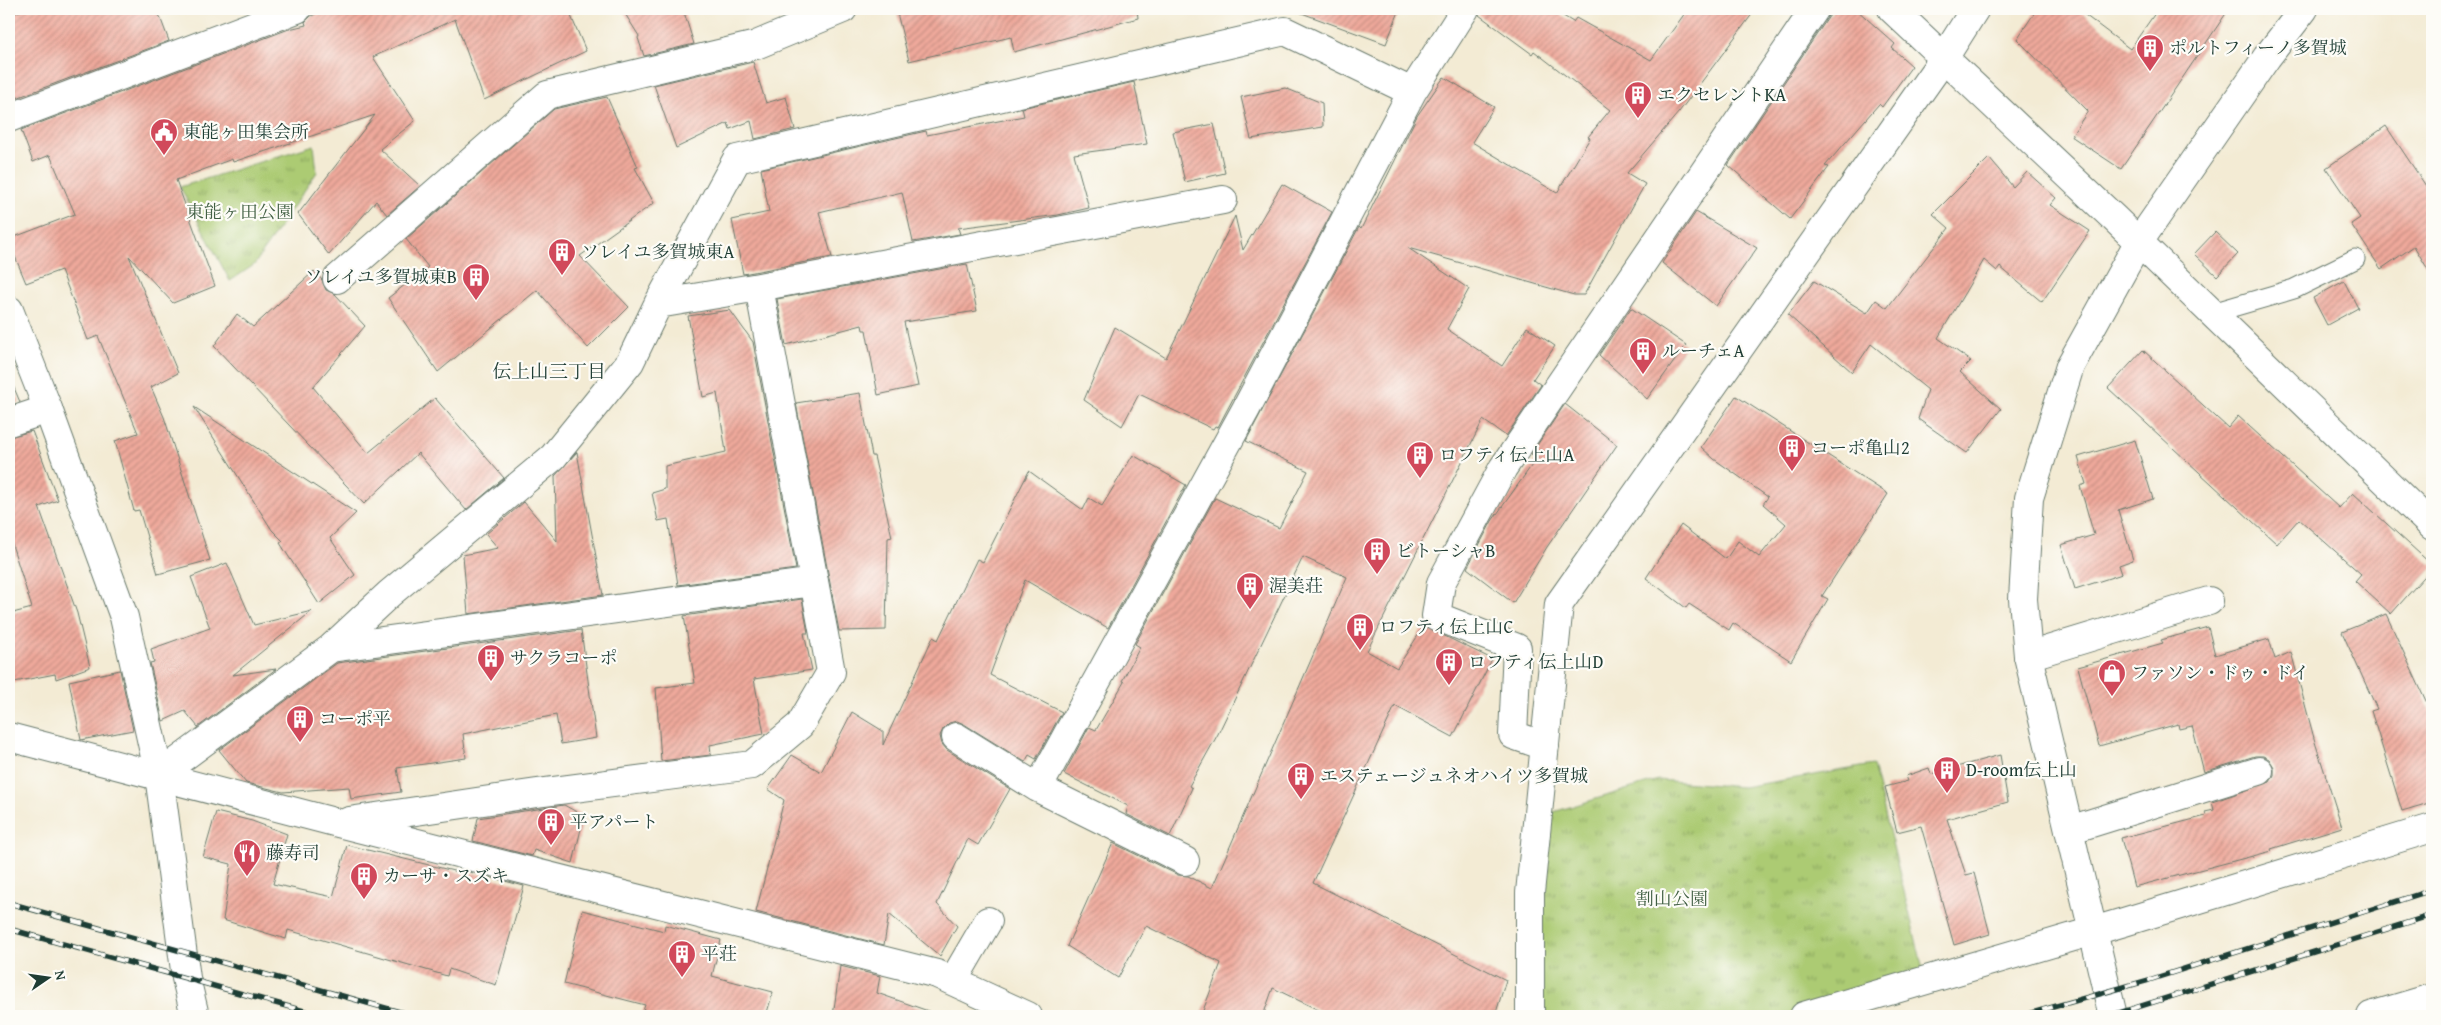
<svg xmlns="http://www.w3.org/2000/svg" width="2441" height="1025" viewBox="0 0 2441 1025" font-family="'Gentium Book Plus','Noto Serif JP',serif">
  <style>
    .grass { fill: url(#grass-tufts); stroke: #668454 }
    .building { fill: url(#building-hatch) }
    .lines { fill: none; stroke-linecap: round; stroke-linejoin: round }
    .service-casing { stroke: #697a6c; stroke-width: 21 }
    .minor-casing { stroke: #697a6c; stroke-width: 30 }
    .tertiary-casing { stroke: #697a6c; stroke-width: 30 }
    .service { stroke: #fff; stroke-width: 19 }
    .minor { stroke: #fff; stroke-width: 28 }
    .tertiary { stroke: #fff; stroke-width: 28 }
    .rail-casing { stroke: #1f3d34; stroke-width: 5.5 }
    .rail { stroke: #fdfcf7; stroke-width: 4; stroke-dasharray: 11; stroke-linecap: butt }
    .labels { text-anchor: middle; stroke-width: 4.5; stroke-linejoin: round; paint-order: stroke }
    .poi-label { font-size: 18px; fill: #1f3d34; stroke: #fdfcf7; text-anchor: start }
    .park-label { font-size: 18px; fill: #426044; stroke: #fdfcf7 }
    .neighbourhood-label { font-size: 19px; fill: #1f3d34; stroke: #fdfcf7 }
  </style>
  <defs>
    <pattern id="grass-tufts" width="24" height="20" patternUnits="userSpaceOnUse" patternTransform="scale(1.25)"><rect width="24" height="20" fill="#accb73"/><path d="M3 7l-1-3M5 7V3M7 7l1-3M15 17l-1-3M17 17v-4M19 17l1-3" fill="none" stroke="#8ba65f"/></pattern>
    <pattern id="building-hatch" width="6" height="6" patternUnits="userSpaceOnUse" patternTransform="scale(1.25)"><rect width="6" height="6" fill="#efa99b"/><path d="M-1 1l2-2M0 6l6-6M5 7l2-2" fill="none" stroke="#c18b7f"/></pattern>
  </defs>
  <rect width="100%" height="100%" fill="#fdfcf7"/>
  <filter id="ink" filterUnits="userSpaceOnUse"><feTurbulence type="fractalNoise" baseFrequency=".02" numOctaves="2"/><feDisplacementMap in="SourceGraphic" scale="10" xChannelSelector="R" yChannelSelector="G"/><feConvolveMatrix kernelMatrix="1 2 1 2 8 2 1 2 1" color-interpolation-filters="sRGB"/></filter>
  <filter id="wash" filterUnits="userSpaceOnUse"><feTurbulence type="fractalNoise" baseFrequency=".0096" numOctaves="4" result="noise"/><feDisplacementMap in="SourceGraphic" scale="20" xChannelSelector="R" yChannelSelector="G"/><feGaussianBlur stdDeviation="1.12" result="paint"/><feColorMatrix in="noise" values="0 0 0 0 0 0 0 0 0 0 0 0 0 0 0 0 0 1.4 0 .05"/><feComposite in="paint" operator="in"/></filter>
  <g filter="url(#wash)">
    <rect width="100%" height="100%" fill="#f3ebd4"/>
    <path class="grass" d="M314 145 317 172 254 265 230 281 180 187Z
      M1873 765 1926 981 1804 1016H1533L1537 817 1658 780 1743 787Z"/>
    <g id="blocks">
      <path class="building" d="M26 9H157L169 41 11 100 9 93V15Z
        M326 9H568L586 51 484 100 455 19 373 57 415 121 380 149 420 186 387 215 376 201 329 255 298 214 375 115 233 162 232 159 176 180 215 286 173 303 129 256 178 373 151 387 164 417 210 560 158 574 139 510 134 511 115 441 138 433 98 336 88 340 61 270 26 283 9 242V239L75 214 50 155 33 162 21 130 289 29 306 25 305 22 311 16Z
        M622 9H683L694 44 644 56 638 38 639 36Z
        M896 9H1137L1138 18 1014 52 1011 37 909 61Z
        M1300 9H1400L1386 44 1299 12Z
        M1480 9H1552L1573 22 1576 18 1651 60 1688 9H1756L1679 112 1627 173 1645 184 1584 295H1574L1408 248 1469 289 1447 329 1502 366 1527 327 1555 346 1533 379 1541 385 1506 436 1483 420 1367 651 1397 668 1424 626 1492 659 1453 737 1395 706 1313 883 1506 980 1495 1016H1331L1273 988 1263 1016H1201L1221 963 1146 926 1118 978 1067 946 1113 843 1178 875 1188 876 1212 888 1347 577 1303 557 1218 734 1189 786 1192 788 1170 836 1126 814 1128 806 1064 774 1089 727 1096 730 1124 682 1122 681 1140 647 1135 644 1215 498 1279 528 1308 471 1246 441 1359 227 1361 229 1417 116 1444 77 1494 107 1472 142 1557 193 1590 138 1588 137 1610 110 1534 51 1532 54 1479 15Z
        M1834 9H1856L1895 44 1892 48 1912 66 1882 107 1879 104 1825 166 1829 167 1790 219 1728 165Z
        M2037 9H2077L2130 49 2158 9H2229L2121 169 2071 136 2088 111 2017 39Z
        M753 62 766 103 786 97 795 129 755 139 751 121 730 129 728 123 676 148 654 85Z
        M1134 82 1147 144 1074 154 1089 208 1058 215 958 228 960 234 913 242 902 192 819 212 832 257 743 274 732 220 769 212 761 169 926 131 927 135 1024 116 1022 108Z
        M1285 88 1322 103 1323 127 1251 139 1241 97Z
        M607 97 638 167 635 168 654 203 580 256 629 307 588 348 537 290 438 372 388 298 428 267 406 239 554 109Z
        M1214 124 1225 173 1185 182 1173 132Z
        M2386 126 2432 195V276L2414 246 2381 269 2351 224 2360 218 2326 168Z
        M1989 158 2013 187 2027 172 2056 198 2050 205 2090 231 2042 302 2000 267 1997 271 1984 260 1938 338 1971 361 1960 372 2001 409 1967 453 1918 419 1928 390 1871 344 1852 372 1788 315 1814 281 1867 313 1876 300 1887 308 1949 228 1933 214Z
        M1282 184 1332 212 1218 427 1215 426 1213 429 1139 394 1122 426 1084 400 1115 327 1166 358 1235 216 1243 250Z
        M1696 212 1757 248 1716 306 1662 263Z
        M2215 232 2238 254 2217 276 2194 254Z
        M967 264 977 311 904 322 918 386 878 395 866 330H863L862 325 786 345 777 299Z
        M314 271 322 280 326 290 335 294 365 326 313 387 368 453 435 398 504 478 466 510 418 453 364 504 214 346 237 314 253 327Z
        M2344 281 2358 308 2327 325 2313 298Z
        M1631 308 1686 345 1647 399 1599 355Z
        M730 310 753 342 796 569 678 585 668 519 658 521 652 493 665 489V466L726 452 717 393 703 397 688 316Z
        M2143 350 2228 428 2238 416 2339 508 2353 493 2432 565V568L2391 614 2355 581 2361 574 2299 519 2277 544 2108 388Z
        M9 376 20 402 9 406Z
        M860 393 872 456H874L892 537 888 538 886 630 839 631 796 403Z
        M1736 396 1888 494 1822 596 1828 599 1791 661 1733 623 1729 630 1689 604 1686 608 1646 578 1681 525 1726 559 1738 541 1759 557 1786 524 1763 504 1768 497 1714 459 1701 447Z
        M1565 404 1617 445 1547 547 1513 603 1467 568 1492 521 1537 458 1531 454Z
        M194 407 356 513 330 538 355 575 319 604 280 543 283 541 272 530Z
        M32 431 58 500 39 507 77 613 90 667 56 679 55 674 9 683V614L32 608 9 535V437Z
        M2135 440 2153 499 2118 510 2133 560 2119 565 2122 574 2075 589 2061 545 2094 535 2080 486 2086 484 2078 457Z
        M577 452 603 595 468 614 463 555 498 548 486 534 524 502 557 541 555 476Z
        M1133 455 1186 485 1108 628 1025 580 990 675 1062 712 1036 759 1029 755 1025 762 964 724 957 721 949 723 943 729 940 736 942 744 947 750 1010 789 978 845 968 839 937 904 957 926 940 956 889 914 884 945 756 912 784 800 768 789 792 755 821 772 852 712 883 731V745L933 637 938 640 977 559 983 562 1029 471 1083 510 1089 498 1102 506Z
        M227 563 254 625 312 611 233 675 276 669 198 727 185 711 163 721 150 663 154 662 151 649 210 628 191 577Z
        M802 599 808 633H804L812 670 754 679 764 734 710 745 711 755 661 761 656 688 695 683 684 616Z
        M2386 614 2432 714V802L2402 811 2371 711 2377 709 2342 632Z
        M2208 627 2215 655 2269 639 2275 659 2291 652 2315 742 2342 827 2271 849 2272 851 2134 887 2121 838 2206 816 2205 812 2214 810 2212 802 2270 782 2274 775V767L2269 759 2263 756H2255L2204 772 2192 726 2179 729 2178 724 2099 746 2078 667 2163 643 2161 640Z
        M581 630 596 738 561 744 556 715 463 734 466 758 397 768 401 792 351 799 349 787 283 792 246 783 219 750 337 663Z
        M120 670 133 730 81 740 69 681Z
        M2000 755 2008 802 1947 819 1966 875 1974 873 1990 934 1954 945 1921 826 1897 832 1885 787 1908 781 1906 776 1929 768 1931 774Z
        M564 805 584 816 573 863 534 850 532 856 473 841 478 818Z
        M216 812 252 821 287 834 273 884 333 897 347 845 466 874V871L524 886 496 985 449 969 447 976 288 930 286 939 223 920 231 864 203 857Z
        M582 910 664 931 665 925 721 940 712 976 773 992 766 1016H641L645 1005 564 984Z
        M840 966 880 976 877 993 931 1012 930 1016H833Z"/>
    </g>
  </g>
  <g filter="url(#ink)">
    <use href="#blocks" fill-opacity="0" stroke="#697a6c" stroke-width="1"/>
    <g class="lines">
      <g class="service-casing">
        <path id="service" d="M2212 313 2294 289 2355 259"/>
      </g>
      <g class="minor-casing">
        <path id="minor" d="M1892 9 2116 220 2432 526
          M9 118 297 9
          M337 279 547 95 756 45 843 9
          M759 287 1223 200
          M9 422 48 409
          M331 648 814 582
          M2028 656 2209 601
          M9 737 338 823 937 974 1028 1016
          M956 737 1038 788
          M1545 746 1513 735 1517 648 1436 616 1441 583 1503 468 1815 9
          M159 775 331 648 389 594 553 457 630 362 658 304 737 159 1285 31 1412 92
          M349 821 537 793 752 765 800 725 831 672 759 287 658 304
          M2069 830 2259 771
          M1185 861 1038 788 1246 409 1412 92 1465 9
          M953 981 988 921
          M1530 1016V893L1559 604 1944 58 1975 9
          M1804 1016 2124 922 2432 828
          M2371 1016 2432 998"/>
      </g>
      <g class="tertiary-casing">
        <path id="tertiary" d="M9 310 48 409 124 617 159 775 186 978 195 1016
          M2113 1016 2028 656 2023 599 2029 498 2070 366 2138 243 2267 57 2304 9"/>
      </g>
      <use href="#service" class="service"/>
      <use href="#minor" class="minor"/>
      <use href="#tertiary" class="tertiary"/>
      <g class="rail-casing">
        <path id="rail" d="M9 903 414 1016
          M9 929 322 1016
          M2021 1016 2149 980 2432 890
          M2109 1016 2432 915"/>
      </g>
      <use href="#rail" class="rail"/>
    </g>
  </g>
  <defs>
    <g id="building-pin" transform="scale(1.4375)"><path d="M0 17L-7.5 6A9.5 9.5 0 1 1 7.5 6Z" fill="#d1495b" stroke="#fdfcf7"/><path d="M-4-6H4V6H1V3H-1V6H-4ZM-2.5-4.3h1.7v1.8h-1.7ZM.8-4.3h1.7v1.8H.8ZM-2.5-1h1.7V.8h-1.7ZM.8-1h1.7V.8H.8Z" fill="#fff"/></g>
    <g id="civic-pin" transform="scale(1.4375)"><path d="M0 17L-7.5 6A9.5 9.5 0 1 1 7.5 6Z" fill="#d1495b" stroke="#fdfcf7"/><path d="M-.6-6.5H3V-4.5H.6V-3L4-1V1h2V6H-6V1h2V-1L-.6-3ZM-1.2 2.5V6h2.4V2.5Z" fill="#fff"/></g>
    <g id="shop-pin" transform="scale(1.4375)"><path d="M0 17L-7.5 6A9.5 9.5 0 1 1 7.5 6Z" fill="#d1495b" stroke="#fdfcf7"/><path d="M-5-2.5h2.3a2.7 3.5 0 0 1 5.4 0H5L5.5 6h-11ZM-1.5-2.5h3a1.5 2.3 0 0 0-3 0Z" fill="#fff"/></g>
    <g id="restaurant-pin" transform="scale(1.4375)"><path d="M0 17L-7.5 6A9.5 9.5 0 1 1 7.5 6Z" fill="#d1495b" stroke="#fdfcf7"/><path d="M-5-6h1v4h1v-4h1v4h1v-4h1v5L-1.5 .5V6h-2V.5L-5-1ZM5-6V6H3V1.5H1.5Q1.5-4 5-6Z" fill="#fff"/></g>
  </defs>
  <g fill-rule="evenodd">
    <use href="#building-pin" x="2150" y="48"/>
    <use href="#building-pin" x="1638" y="95"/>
    <use href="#civic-pin" x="164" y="132"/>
    <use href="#building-pin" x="562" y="252"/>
    <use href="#building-pin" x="476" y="277"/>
    <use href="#building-pin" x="1643" y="351"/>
    <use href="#building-pin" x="1792" y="448"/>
    <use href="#building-pin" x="1420" y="455"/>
    <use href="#building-pin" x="1377" y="551"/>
    <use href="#building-pin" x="1250" y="586"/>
    <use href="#building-pin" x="1360" y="627"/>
    <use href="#building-pin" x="491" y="658"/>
    <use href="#building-pin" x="1449" y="662"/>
    <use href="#shop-pin" x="2112" y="673"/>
    <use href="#building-pin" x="300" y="719"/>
    <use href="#building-pin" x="1947" y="770"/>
    <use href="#building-pin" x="1301" y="776"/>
    <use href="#building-pin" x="551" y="822"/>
    <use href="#restaurant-pin" x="247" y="853"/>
    <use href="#building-pin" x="364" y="876"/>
    <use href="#building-pin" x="682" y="954"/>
  </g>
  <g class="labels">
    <g class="poi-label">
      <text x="2169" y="54">ポルトフィーノ多賀城</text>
      <text x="1657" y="101">エクセレントKA</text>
      <text x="183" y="138">東能ヶ田集会所</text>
      <text x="581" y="258">ソレイユ多賀城東A</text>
      <text x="457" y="283" text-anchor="end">ソレイユ多賀城東B</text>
      <text x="1662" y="357">ルーチェA</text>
      <text x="1811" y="454">コーポ亀山2</text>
      <text x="1439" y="461">ロフティ伝上山A</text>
      <text x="1396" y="557">ビトーシャB</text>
      <text x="1269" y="592">渥美荘</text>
      <text x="1379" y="633">ロフティ伝上山C</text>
      <text x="510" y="664">サクラコーポ</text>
      <text x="1468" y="668">ロフティ伝上山D</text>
      <text x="2131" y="679">ファソン・ドゥ・ドイ</text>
      <text x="319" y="725">コーポ平</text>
      <text x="1966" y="776">D-room伝上山</text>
      <text x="1320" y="782">エステェージュネオハイツ多賀城</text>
      <text x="570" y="828">平アパート</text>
      <text x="266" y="859">藤寿司</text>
      <text x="383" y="882">カーサ・スズキ</text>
      <text x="701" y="960">平荘</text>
    </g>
    <g class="park-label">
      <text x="240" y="218">東能ヶ田公園</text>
      <text x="1672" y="905">割山公園</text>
    </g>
    <g class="neighbourhood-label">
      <text x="549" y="378">伝上山三丁目</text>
    </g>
  </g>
  <rect width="2441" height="1025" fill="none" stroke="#fdfcf7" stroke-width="30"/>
  <g transform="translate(48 978) rotate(77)" stroke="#fdfcf7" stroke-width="4" paint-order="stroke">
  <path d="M0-4L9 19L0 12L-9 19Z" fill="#1f3d34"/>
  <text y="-8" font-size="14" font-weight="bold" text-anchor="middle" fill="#1f3d34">N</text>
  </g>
</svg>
